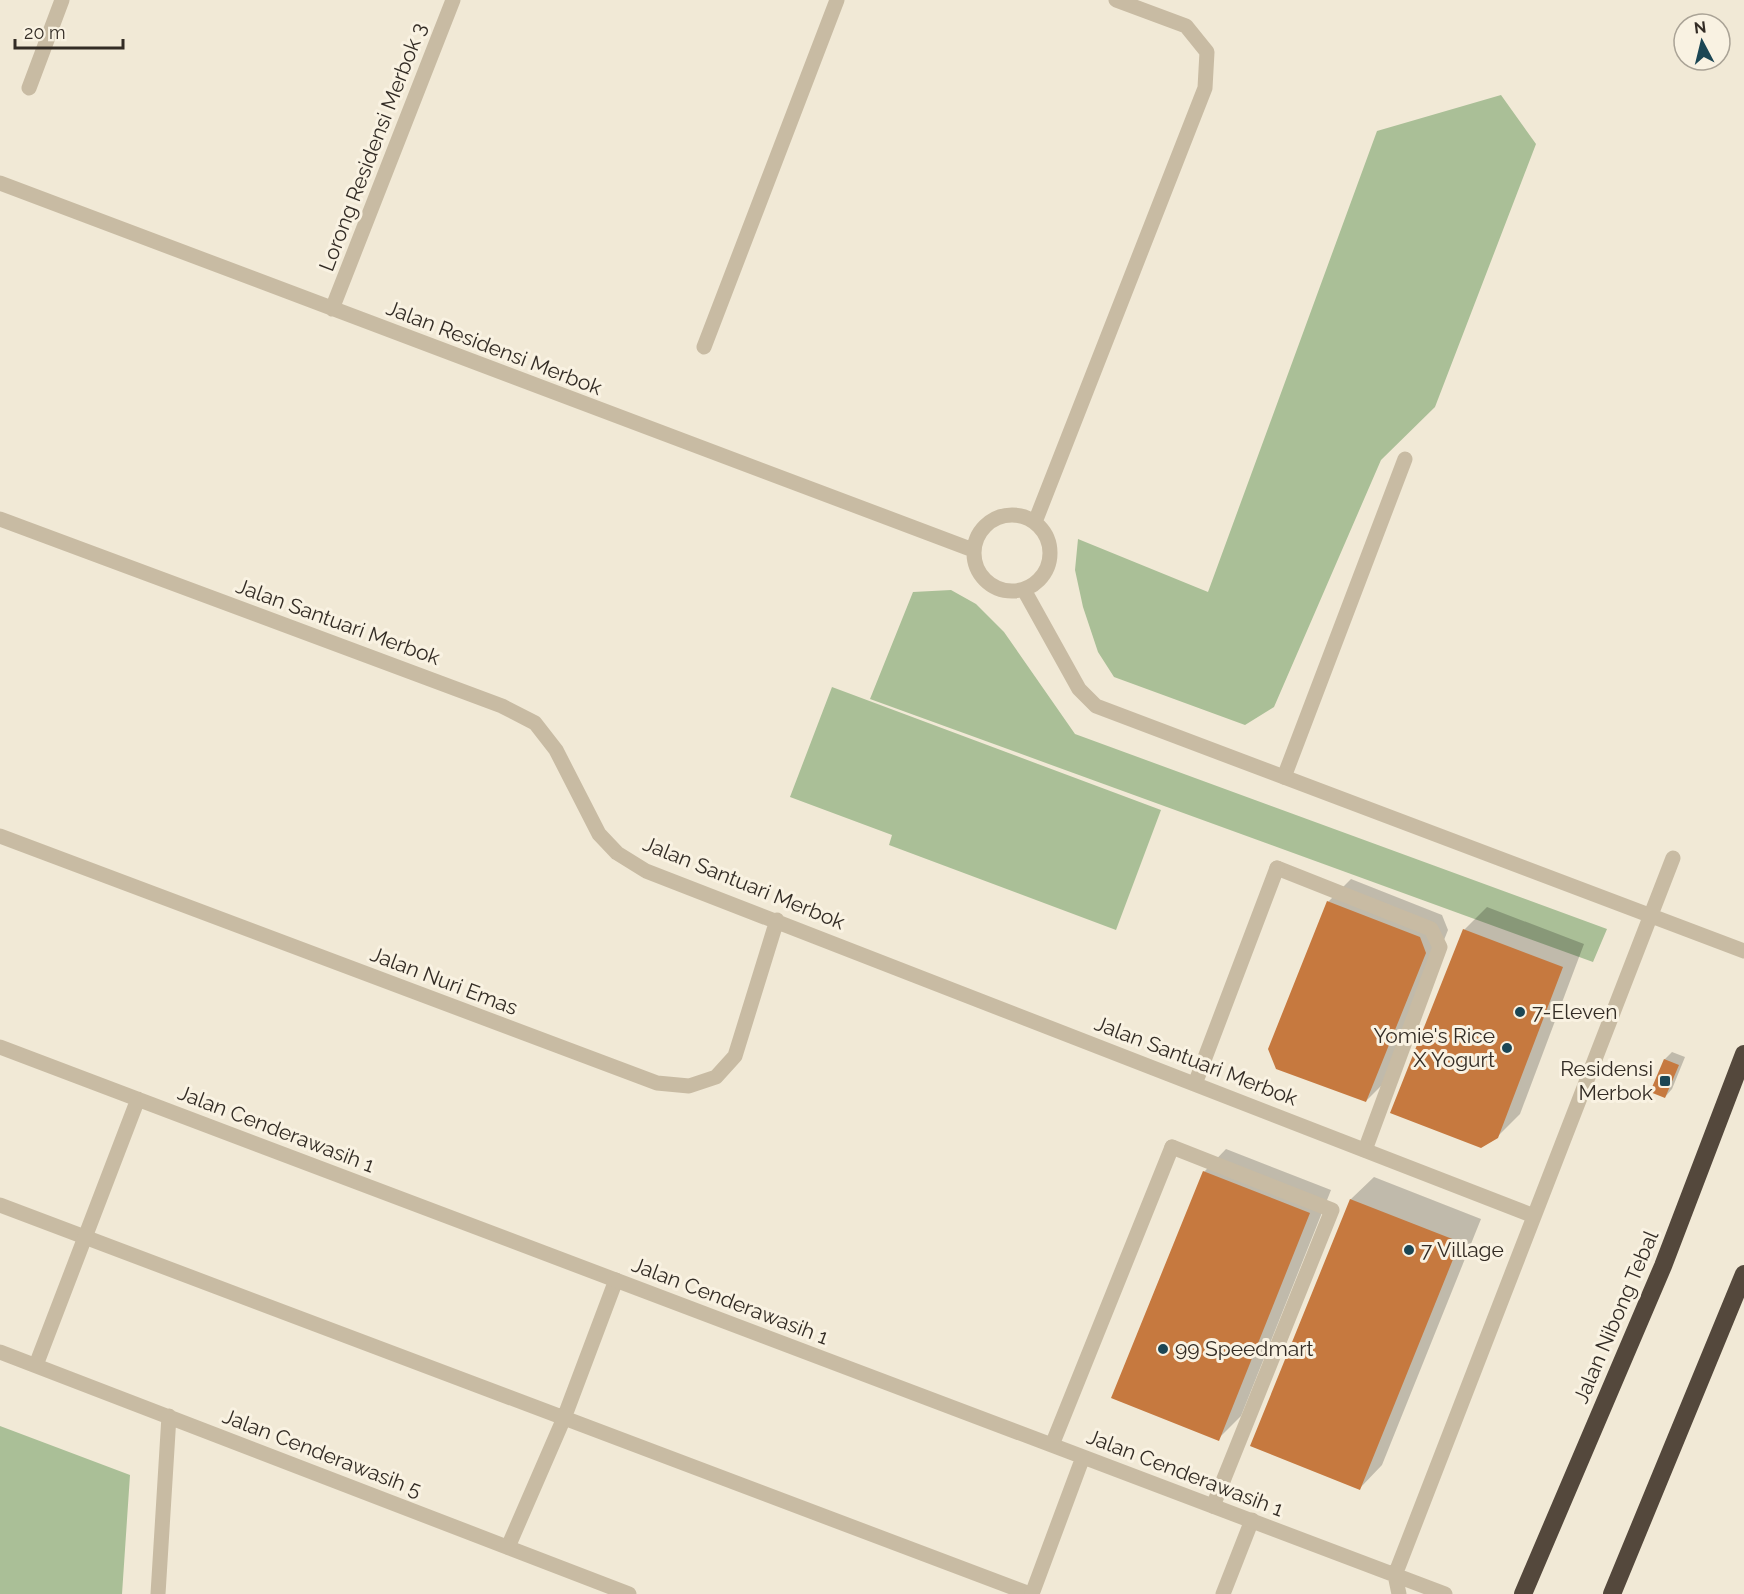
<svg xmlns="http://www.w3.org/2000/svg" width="1744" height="1594" viewBox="0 0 1744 1594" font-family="Raleway,sans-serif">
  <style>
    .green { fill: #aabf97 }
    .shadow { fill: #0003 }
    .building { fill: #c6793f }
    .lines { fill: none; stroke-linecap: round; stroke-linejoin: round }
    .lane { stroke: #c8bba3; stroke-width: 15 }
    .street { stroke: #c8bba3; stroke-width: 15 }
    .highway { stroke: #54483c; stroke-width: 18 }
    .poi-dot { fill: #1b4654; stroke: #f9f2e2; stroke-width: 2 }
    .labels { text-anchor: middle; stroke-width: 6; stroke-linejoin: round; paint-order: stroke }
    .street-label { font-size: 21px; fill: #332c25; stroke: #f9f2e2 }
    .poi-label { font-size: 21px; fill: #332c25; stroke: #f9f2e2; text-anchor: start }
  </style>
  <rect width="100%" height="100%" fill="#f1e9d6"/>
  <path class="green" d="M1501 95 1536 144 1435 407 1381 460 1274 707 1245 725 1114 677 1098 652 1083 607 1075 570 1078 539 1208 592 1377 131Z
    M951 590 976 604 1004 632 1075 734 1607 929 1593 962 870 699 913 592Z
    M832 687 1161 810 1116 930 889 845 892 835 790 797Z
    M0 1426 130 1475 122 1594H0Z"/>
  <path class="shadow" d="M1351 879 1442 915 1448 930 1389 1078 1366 1101 1328 902Z
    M1487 907 1584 944 1520 1114 1497 1137 1464 930Z
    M1672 1052 1685 1057 1672 1089 1665 1097V1059Z
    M1226 1149 1331 1190 1241 1416 1218 1439 1204 1172Z
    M1374 1177 1481 1219 1382 1465 1360 1488 1252 1446 1351 1199Z"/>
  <path class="building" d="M1327 901 1420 937 1426 953 1366 1102 1276 1069 1268 1049Z
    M1463 929 1563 967 1498 1138 1481 1148 1390 1113Z
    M1664 1059 1679 1065 1665 1098 1650 1092Z
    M1203 1171 1310 1213 1219 1441 1111 1398Z
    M1350 1199 1460 1242 1360 1490 1250 1446Z"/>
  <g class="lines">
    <path class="lane" d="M1284 777 1405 459
      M1277 868 1431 929 1440 947 1365 1150
      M1172 1147 1332 1210 1213 1506
      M0 1205 1030 1594
      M508 1547 564 1418 616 1280
      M1223 1594 1252 1520"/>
    <path class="street" d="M29 88 62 0
      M0 183 973 550
      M332 309 453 0
      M704 347 837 0
      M974 553a38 38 0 1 1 76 0a38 38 0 1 1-76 0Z
      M0 519 502 706 535 723 556 750 599 834 617 853 646 871 1534 1216
      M1035 522 1205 88 1207 52 1186 26 1116 0
      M1024 590 1079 689 1096 706 1744 951
      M0 836 657 1083 689 1086 716 1077 735 1056 777 920
      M0 1047 1445 1594
      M1195 1084 1277 868
      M0 1352 629 1594
      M36 1365 138 1099
      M1052 1445 1172 1147
      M158 1594 169 1416
      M1032 1594 1083 1457
      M1399 1594 1395 1575 1673 858"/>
    <path class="highway" d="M1523 1594 1663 1266 1744 1054
      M1612 1594 1744 1274"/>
  </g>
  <g class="poi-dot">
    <circle cx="1520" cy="1012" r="6"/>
    <circle cx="1507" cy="1048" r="6"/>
    <rect x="1659" y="1075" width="12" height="12" rx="3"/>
    <circle cx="1409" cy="1250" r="6"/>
    <circle cx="1163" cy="1349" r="6"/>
  </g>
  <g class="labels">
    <g class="street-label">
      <text transform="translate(373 147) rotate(-69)" y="7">Lorong Residensi Merbok 3</text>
      <text transform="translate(494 348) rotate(21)" y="7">Jalan Residensi Merbok</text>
      <text transform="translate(338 622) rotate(20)" y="7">Jalan Santuari Merbok</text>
      <text transform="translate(744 883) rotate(22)" y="7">Jalan Santuari Merbok</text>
      <text transform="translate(444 981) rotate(21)" y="7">Jalan Nuri Emas</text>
      <text transform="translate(1196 1061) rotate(21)" y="7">Jalan Santuari Merbok</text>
      <text transform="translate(276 1129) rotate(21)" y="7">Jalan Cenderawasih 1</text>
      <text transform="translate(730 1301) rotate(21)" y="7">Jalan Cenderawasih 1</text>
      <text transform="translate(1616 1317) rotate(-67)" y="7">Jalan Nibong Tebal</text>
      <text transform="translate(322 1453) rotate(21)" y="7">Jalan Cenderawasih 5</text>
      <text transform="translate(1185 1473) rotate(21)" y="7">Jalan Cenderawasih 1</text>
    </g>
    <g class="poi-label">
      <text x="1532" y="1019">7-Eleven</text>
      <text x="1495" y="1043" text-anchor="end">Yomie's Rice<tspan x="1495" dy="24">X Yogurt</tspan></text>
      <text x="1653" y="1076" text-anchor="end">Residensi<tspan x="1653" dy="24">Merbok</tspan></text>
      <text x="1421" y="1257">7 Village</text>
      <text x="1175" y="1356">99 Speedmart</text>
    </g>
  </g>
  <g transform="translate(1702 42) rotate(353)"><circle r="28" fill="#f9f2e2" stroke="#aaa396" stroke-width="1.5"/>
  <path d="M0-4.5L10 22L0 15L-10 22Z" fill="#1b4654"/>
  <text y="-9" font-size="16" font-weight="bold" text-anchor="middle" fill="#332c25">N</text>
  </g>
  <path d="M15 39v9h108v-9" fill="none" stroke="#332c25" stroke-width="3"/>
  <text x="24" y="39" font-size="18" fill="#332c25" stroke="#f9f2e2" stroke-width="4.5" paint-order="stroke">20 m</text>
</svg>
